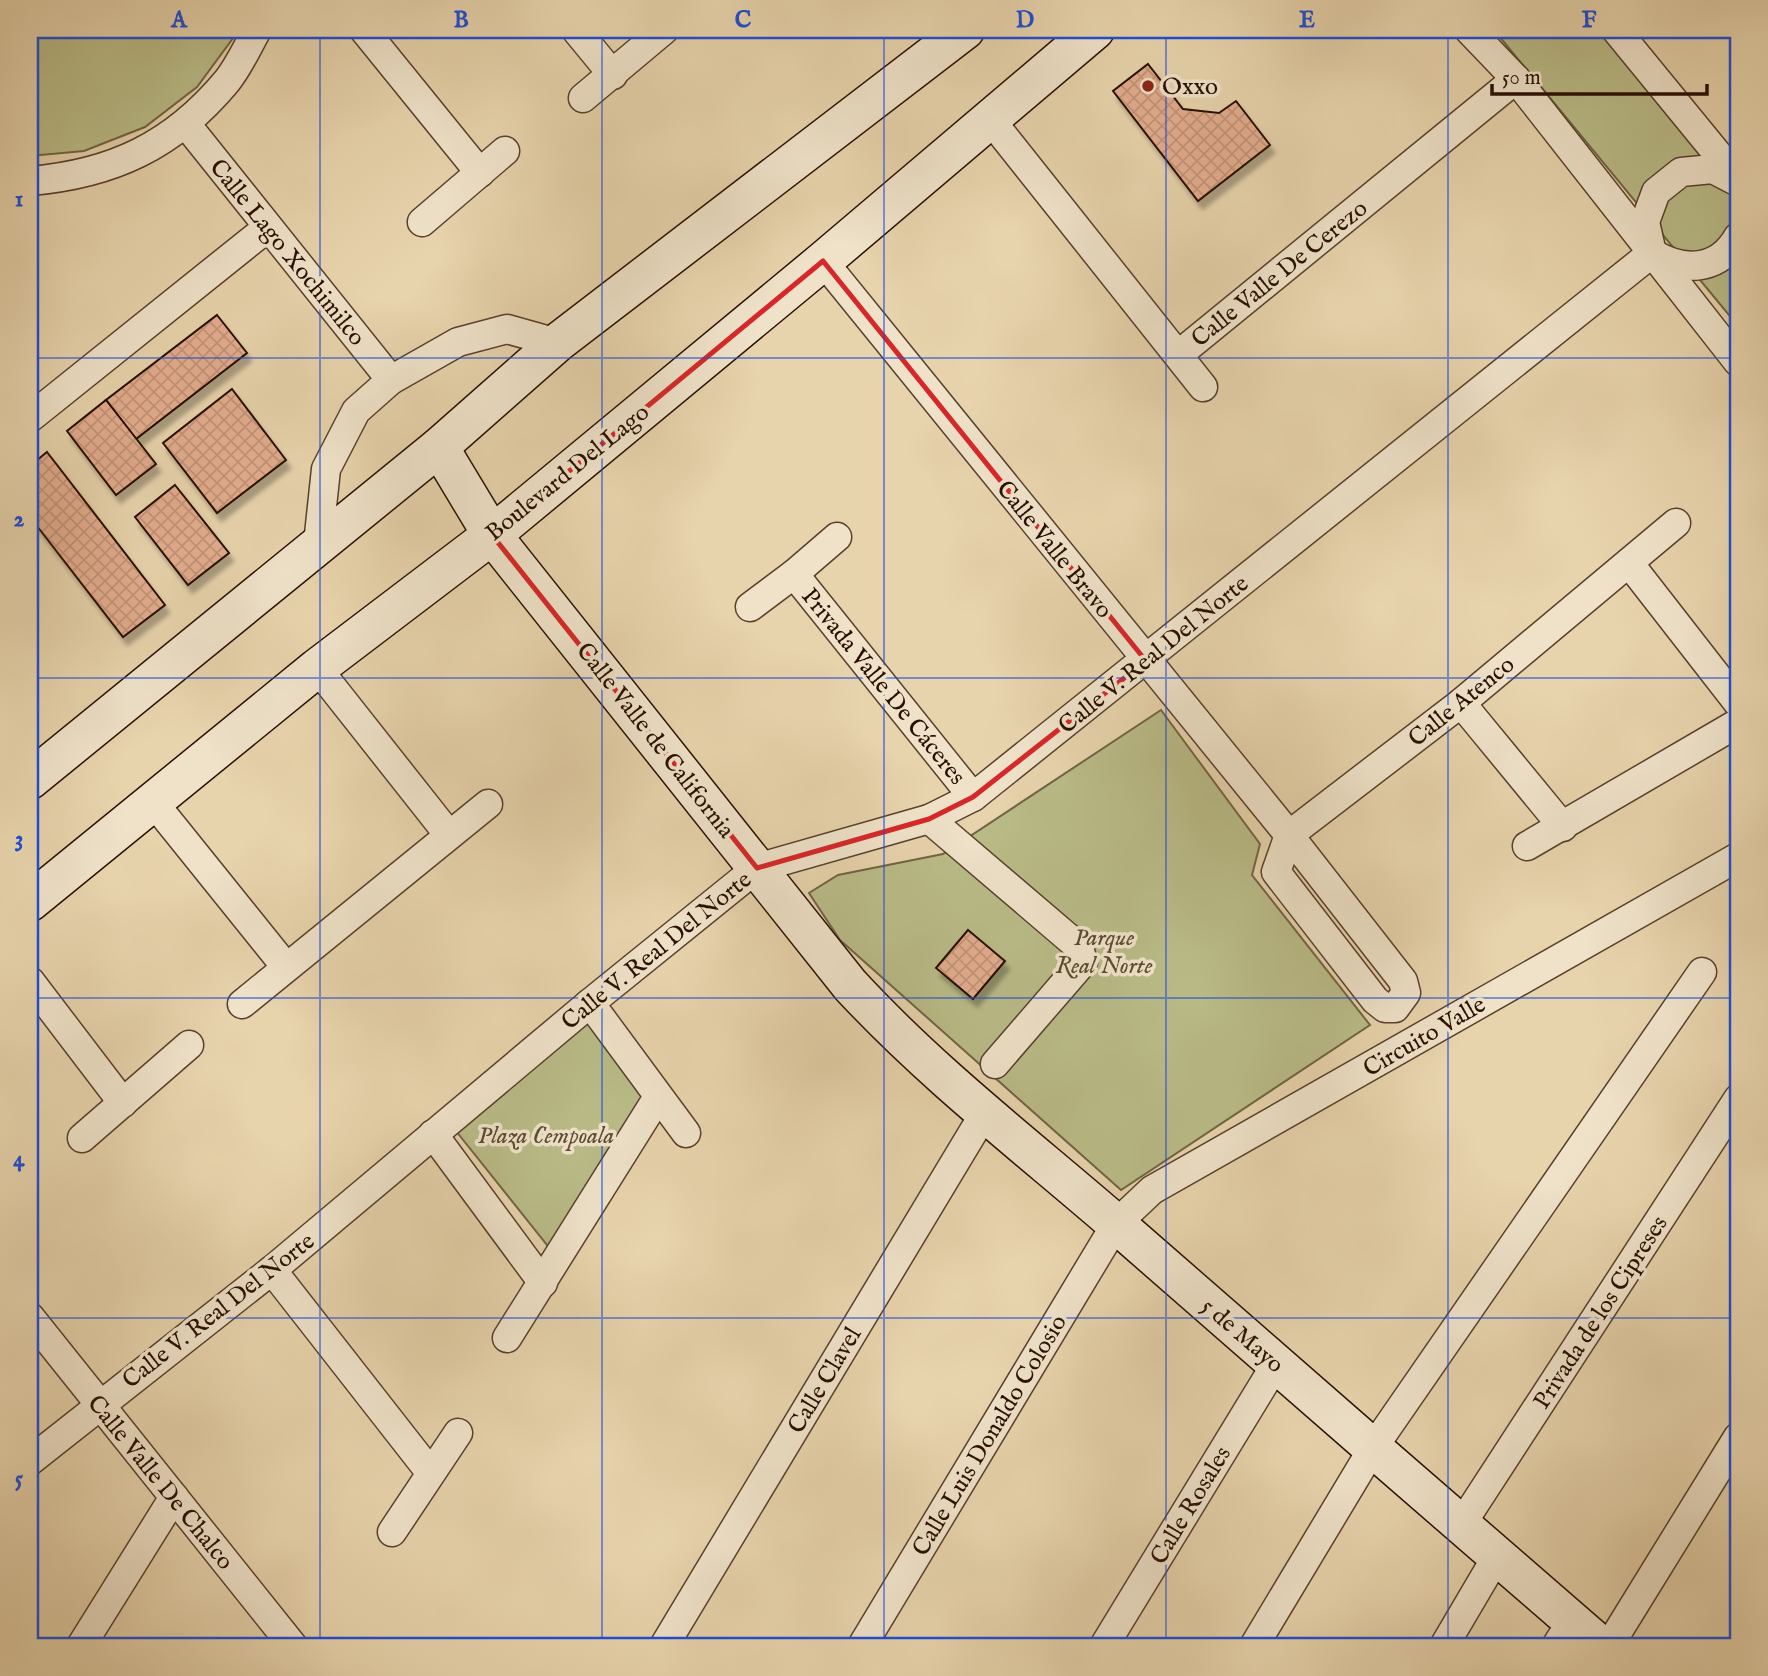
<svg xmlns="http://www.w3.org/2000/svg" width="1768" height="1676" font-family="'IM FELL English',serif">
<style>
.park{fill:#b9bb87;stroke:#706544;stroke-width:2}
.building{fill:url(#building-cross-hatch);stroke:#280f01;stroke-width:2;filter:url(#shadow)}
.lines{fill:none;stroke-linecap:round;stroke-linejoin:round}
.street-casing{stroke:#58402c;stroke-width:31}
.secondary-casing{stroke:#280f01;stroke-width:41}
.street{stroke:#efe2c9;stroke-width:28}
.secondary{stroke:#efe2c9;stroke-width:38}
.marked{fill:none;stroke:#d62828;stroke-width:5;stroke-linejoin:round}
.grid{fill:none;stroke:#1d4ed8;stroke-width:2;stroke-opacity:0.55}
.poi-dot{fill:#8f2418;stroke:#efe2c9;stroke-width:2.5}
.labels{text-anchor:middle;stroke-width:7;stroke-linejoin:round;paint-order:stroke}
.poi-label{font-size:24px;fill:#280f01;stroke:#efe2c9;text-anchor:start}
.street-label{font-size:24px;fill:#280f01;stroke:#efe2c9}
.park-label{font-size:24px;font-style:italic;fill:#5b4b30;stroke:#efe2c9}
.neatline{fill:none;stroke:#1d4ed8;stroke-width:2.5}
.grid-label{font-size:23px;text-anchor:middle;font-weight:bold;fill:#1d4ed8}
</style>
<defs>
<pattern id="building-cross-hatch" width="8" height="8" patternUnits="userSpaceOnUse" patternTransform="scale(1.75)"><rect width="8" height="8" fill="#e2ac8d"/><path d="M0 0l8 8M0 8l8-8" fill="none" stroke="#c29378"/></pattern>
<filter id="shadow"><feDropShadow dx="4.5" dy="8" stdDeviation="2" flood-color="#0004"/></filter>
</defs>
<rect width="100%" height="100%" fill="#e7d3ac"/>
<filter id="stains"><feTurbulence type="fractalNoise" baseFrequency=".00286" numOctaves="4"/><feColorMatrix values="0 0 0 0 .2 0 0 0 0 .09 0 0 0 0 .02 0 0 0 .5 -.17"/></filter>
<radialGradient id="worn" r=".72"><stop offset=".6" stop-color="#630" stop-opacity="0"/><stop offset="1" stop-color="#630" stop-opacity=".3"/></radialGradient>
<g class="park">
<path d="M 30,30 L 239,30 L 197,87 L 145,127 L 84,151 L 30,156 Z"/>
<path d="M 1494,30 L 1599,30 L 1738,202 L 1738,326 Z"/>
<path d="M 1161,710 L 1260,844 L 1252,875 L 1370,1025 L 1121,1190 L 840,940 L 809,893 L 838,875 L 943,854 Z"/>
<path d="M 586,1014 L 650,1097 L 555,1255 L 452,1126 Z"/>
</g>
<g class="building">
<path d="M 1148,64 L 1183,109 L 1219,113 L 1236,101 L 1270,145 L 1198,201 L 1113,91 Z"/>
<path d="M 217,315 L 247,353 L 136,439 L 106,400 Z"/>
<path d="M 232,389 L 286,460 L 217,513 L 163,443 Z"/>
<path d="M 106,400 L 156,464 L 116,495 L 67,431 Z"/>
<path d="M 47,452 L 165,605 L 123,637 L 30,517 L 30,466 Z"/>
<path d="M 175,485 L 229,553 L 188,585 L 135,517 Z"/>
<path d="M 968,930 L 1005,961 L 973,999 L 936,968 Z"/>
</g>
<g class="lines">
<g class="street-casing">
<g id="street">
<path d="M 364,30 L 480,173"/>
<path d="M 576,30 L 613,75"/>
<path d="M 1469,30 L 1516,79 L 1738,362"/>
<path d="M 1616,30 L 1738,179"/>
<path d="M 583,98 L 664,30"/>
<path d="M 990,119 L 1203,387"/>
<path d="M 186,124 L 391,380"/>
<path d="M 30,181 C 112,174 173,146 227,81 C 239,66 248,46 257,30"/>
<path d="M 1738,182 L 1713,169 L 1681,172 L 1656,192 L 1645,222 L 1652,253 C 1683,272 1718,272 1738,237"/>
<path d="M 422,222 L 505,151"/>
<path d="M 823,261 L 1289,835 L 1403,981 L 1406,993 L 1395,1008 L 1385,1008 L 1375,1000 L 1276,872 L 1289,835"/>
<path d="M 1178,355 L 1516,79"/>
<path d="M 30,418 L 267,228"/>
<path d="M 318,544 L 326,469 L 356,411 L 391,380 L 458,342 L 507,329 L 557,343"/>
<path d="M 1629,563 L 1738,703"/>
<path d="M 794,574 L 973,797"/>
<path d="M 750,607 L 794,574 L 837,537"/>
<path d="M 317,668 L 449,835"/>
<path d="M 1461,703 L 1563,827"/>
<path d="M 154,803 L 286,967"/>
<path d="M 929,819 L 1079,947 L 1083,962 L 995,1064"/>
<path d="M 1289,835 L 1461,703 L 1676,523"/>
<path d="M 1527,846 L 1738,723"/>
<path d="M 30,981 L 123,1103"/>
<path d="M 590,1003 L 686,1133"/>
<path d="M 242,1004 L 488,804"/>
<path d="M 433,1134 L 543,1283"/>
<path d="M 82,1138 L 189,1045"/>
<path d="M 272,1270 L 430,1472"/>
<path d="M 30,1317 L 293,1646"/>
<path d="M 507,1338 L 658,1097"/>
<path d="M 30,1461 L 272,1270 L 590,1003 L 757,868 L 929,819 L 973,797 L 1652,253"/>
<path d="M 1461,1525 L 1738,1099"/>
<path d="M 392,1532 L 458,1433"/>
<path d="M 81,1646 L 174,1497"/>
<path d="M 664,1646 L 984,1114"/>
<path d="M 862,1646 L 1116,1224 L 1152,1190 L 1738,857"/>
<path d="M 1104,1646 L 1276,1364"/>
<path d="M 1254,1646 L 1373,1448 L 1702,972"/>
<path d="M 1444,1646 L 1497,1556"/>
<path d="M 1556,1646 L 1572,1621"/>
<path d="M 1609,1646 L 1738,1437"/>
</g>
</g>
<g class="secondary-casing">
<g id="secondary">
<path d="M 439,447 L 492,535 L 850,985 C 933,1075 1030,1149 1122,1229 C 1281,1368 1441,1508 1601,1646"/>
<path d="M 30,780 L 439,447 L 557,343 L 965,30"/>
<path d="M 30,902 L 317,668 L 492,535 L 823,261 L 1095,30"/>
</g>
</g>
<use href="#street" class="street"/>
<use href="#secondary" class="secondary"/>
</g>
<path class="marked" d="M 823,261 L 1146,661 L 973,797 L 929,819 L 757,868 L 492,535 Z"/>
<path class="grid" d="M 320,30 L 320,1646M 602,30 L 602,1646M 884,30 L 884,1646M 1166,30 L 1166,1646M 1448,30 L 1448,1646M 30,358 L 1738,358M 30,678 L 1738,678M 30,998 L 1738,998M 30,1318 L 1738,1318"/>
<circle class="poi-dot" cx="1148" cy="86" r="7"/>
<g class="labels">
<g class="poi-label">
<text x="1162" y="94">Oxxo</text>
</g>
<g class="street-label">
<text transform="translate(288 252) rotate(51)" y="8">Calle Lago Xochimilco</text>
<text transform="translate(1279 273) rotate(-39)" y="8">Calle Valle De Cerezo</text>
<text transform="translate(567 472) rotate(-39)" y="8">Boulevard Del Lago</text>
<text transform="translate(1055 549) rotate(51)" y="8">Calle Valle Bravo</text>
<text transform="translate(1153 654) rotate(-39)" y="8">Calle V. Real Del Norte</text>
<text transform="translate(884 686) rotate(51)" y="8">Privada Valle De Cáceres</text>
<text transform="translate(1461 701) rotate(-39)" y="8">Calle Atenco</text>
<text transform="translate(656 740) rotate(52)" y="8">Calle Valle de California</text>
<text transform="translate(656 950) rotate(-39)" y="8">Calle V. Real Del Norte</text>
<text transform="translate(1424 1036) rotate(-30)" y="8">Circuito Valle</text>
<text transform="translate(218 1310) rotate(-38)" y="8">Calle V. Real Del Norte</text>
<text transform="translate(1600 1312) rotate(-57)" y="8">Privada de los Cipreses</text>
<text transform="translate(1243 1335) rotate(41)" y="8">5 de Mayo</text>
<text transform="translate(824 1380) rotate(-59)" y="8">Calle Clavel</text>
<text transform="translate(989 1435) rotate(-59)" y="8">Calle Luis Donaldo Colosio</text>
<text transform="translate(161 1482) rotate(51)" y="8">Calle Valle De Chalco</text>
<text transform="translate(1190 1505) rotate(-59)" y="8">Calle Rosales</text>
</g>
<g class="park-label">
<text x="1104" y="945">Parque<tspan x="1104" dy="28">Real Norte</tspan></text>
<text x="546" y="1143">Plaza Cempoala</text>
</g>
</g>
<rect width="1768" height="1676" fill="none" stroke="#e7d3ac" stroke-width="77"/>
<path d="M1492 84v10h215v-10" fill="none" stroke="#280f01" stroke-width="3.5"/>
<text x="1502" y="84" font-size="21" fill="#280f01" stroke="#efe2c9" stroke-width="5" paint-order="stroke">50 m</text>
<rect x="38" y="38" width="1692" height="1600" class="neatline"/>
<g class="grid-label">
<text x="179" y="27">A</text>
<text x="461" y="27">B</text>
<text x="743" y="27">C</text>
<text x="1025" y="27">D</text>
<text x="1307" y="27">E</text>
<text x="1589" y="27">F</text>
<text x="19" y="206">1</text>
<text x="19" y="526">2</text>
<text x="19" y="846">3</text>
<text x="19" y="1166">4</text>
<text x="19" y="1486">5</text>
</g>
<rect width="100%" height="100%" filter="url(#stains)"/>
<rect width="100%" height="100%" fill="url(#worn)"/>
</svg>
